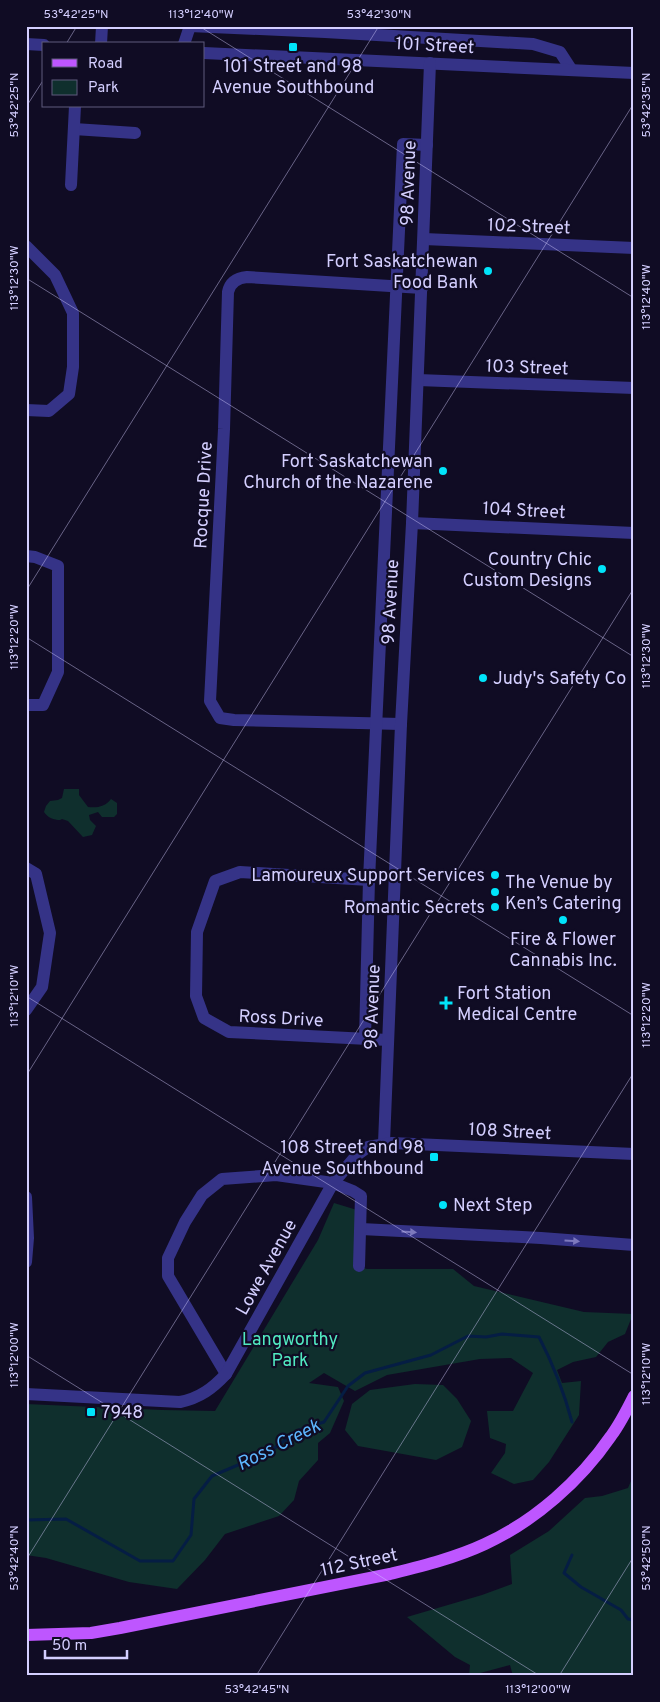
<svg xmlns="http://www.w3.org/2000/svg" width="660" height="1702" font-family="Overpass,sans-serif">
<style>
.green{fill:#0f2f2d}
.lines{fill:none;stroke-linecap:round;stroke-linejoin:round}
.stream{stroke:#051d44;stroke-width:3}
.minor{stroke:#353387;stroke-width:12}
.major{stroke:#be56ff;stroke-width:12}
.oneway{fill:#7d79bd}
.ticks{fill:none;stroke:#d4cfff;stroke-width:1;stroke-opacity:0.45}
.poi-dot{fill:#00e4fa;stroke:#100c24;stroke-width:2}
.labels{text-anchor:middle;stroke-width:4.5;stroke-linejoin:round;paint-order:stroke}
.street-label{font-size:18px;fill:#d4cfff;stroke:#100c24}
.poi-label{font-size:18px;fill:#d4cfff;stroke:#100c24;text-anchor:end}
.park-label{font-size:18px;fill:#51e9c1;stroke:#100c24}
.water-label{font-size:19px;font-style:italic;fill:#5db6ff;stroke:#100c24}
.neatline{fill:none;stroke:#d4cfff;stroke-width:2}
.ticks-label{font-size:12px;text-anchor:middle;fill:#d4cfff}
</style>
<rect width="100%" height="100%" fill="#100c24"/>
<g class="green">
<path d="M 64,789 L 79,789 L 79,795 L 88,807 C 97,808 105,807 111,799 L 117,803 L 117,814 L 114,817 L 102,817 L 98,812 L 89,815 L 90,820 L 96,826 L 92,835 L 83,837 L 68,821 L 62,819 L 60,820 C 54,820 48,818 44,812 L 46,806 L 50,801 L 58,800 L 62,798 Z"/>
<path d="M 334,1203 L 357,1210 L 357,1266 L 367,1269 L 453,1269 L 474,1286 L 584,1312 L 633,1314 L 625,1334 L 608,1342 L 596,1357 L 573,1362 L 557,1370 L 562,1383 L 581,1381 L 579,1415 L 549,1462 L 533,1480 L 514,1484 L 491,1473 L 505,1453 L 506,1444 L 490,1438 L 487,1411 L 513,1411 L 533,1373 L 511,1358 L 480,1359 L 387,1375 L 355,1391 L 324,1373 L 309,1383 L 338,1387 L 344,1401 L 330,1433 L 318,1443 L 318,1460 L 299,1481 L 294,1500 L 279,1516 L 225,1534 L 205,1560 L 177,1589 L 129,1582 L 46,1558 L 26,1555 L 26,1404 L 162,1410 L 215,1411 L 318,1240 Z"/>
<path d="M 415,1384 L 443,1385 L 457,1399 L 471,1421 L 462,1447 L 436,1460 L 358,1446 L 345,1430 L 352,1404 L 370,1390 Z"/>
<path d="M 634,1474 L 634,1676 L 513,1676 L 510,1665 L 469,1676 L 470,1665 L 455,1657 L 407,1617 L 482,1595 L 512,1584 L 510,1555 L 549,1531 L 585,1498 L 602,1496 L 628,1488 Z"/>
</g>
<g class="lines">
<g class="stream">
<path d="M 26,1520 L 66,1519 L 140,1561 L 173,1561 L 191,1535 L 194,1499 L 212,1476 L 269,1452 L 299,1430 L 324,1422 L 348,1386 L 365,1373 L 431,1355 L 468,1336 L 486,1337 L 502,1334 L 539,1337 C 553,1364 564,1392 572,1422"/>
<path d="M 572,1555 L 564,1573 L 581,1587 L 621,1610 L 628,1619 L 634,1620"/>
</g>
<g class="minor">
<path d="M 26,44 L 44,45"/>
<path d="M 101,44 L 102,26"/>
<path d="M 184,44 L 190,26 L 325,32 L 533,44 L 560,52 L 571,69"/>
<path d="M 204,53 L 634,73"/>
<path d="M 74,129 L 135,133"/>
<path d="M 71,185 L 75,106"/>
<path d="M 424,239 L 634,248"/>
<path d="M 26,246 L 55,275 L 73,313 L 73,367 L 69,394 L 49,411 L 26,410"/>
<path d="M 418,380 L 634,388"/>
<path d="M 412,523 L 634,533"/>
<path d="M 26,556 L 35,557 L 58,566 L 58,672 L 43,705 L 26,705"/>
<path d="M 401,724 L 234,720 L 220,718 L 210,701 L 224,429 L 228,292 C 230,282 237,278 247,277 L 422,288"/>
<path d="M 26,868 L 36,874 L 50,933 L 42,987 L 26,1010"/>
<path d="M 369,880 L 240,872 L 215,881 L 197,932 L 196,996 L 204,1018 L 229,1032 L 388,1040"/>
<path d="M 365,1039 L 369,880 L 403,144 L 427,145"/>
<path d="M 384,1143 L 401,724 L 412,523 L 430,63"/>
<path d="M 26,1197 L 28,1238 L 26,1262"/>
<path d="M 361,1229 L 541,1238 L 634,1245"/>
<path d="M 226,1374 L 168,1276 L 168,1258 L 185,1222 L 202,1195 L 222,1179 L 276,1175 L 333,1183 L 353,1191 L 361,1196 L 359,1266"/>
<path d="M 26,1394 L 180,1402 C 200,1398 213,1388 226,1374 L 333,1183 L 357,1155 L 368,1147 L 392,1143 L 634,1154"/>
</g>
<path class="major" d="M 26,1635 L 91,1633 L 120,1628 L 390,1574 C 422,1566 455,1558 485,1544 C 535,1521 580,1481 611,1436 C 620,1424 627,1410 634,1396"/>
</g>
<defs><path id="oneway-solid" d="M-6-.8H1V-3.2L6.5 0L1 3.2V.8H-6Z" transform="scale(1.25)"/></defs>
<g class="oneway">
<use href="#oneway-solid" transform="translate(409 1232) rotate(3)"/>
<use href="#oneway-solid" transform="translate(572 1241) rotate(4)"/>
</g>
<path class="ticks" d="M 199,26 L 634,298M 66,44 L 77,26M 26,107 L 44,79M 26,278 L 634,657M 26,591 L 379,26M 26,637 L 634,1016M 26,996 L 634,1375M 26,1076 L 634,103M 26,1355 L 540,1676M 26,1560 L 634,588M 256,1676 L 634,1072M 559,1676 L 634,1556"/>
<g class="poi-dot">
<rect x="288" y="42" width="10" height="10" rx="2.5"/>
<circle cx="488" cy="271" r="5"/>
<circle cx="443" cy="471" r="5"/>
<circle cx="602" cy="569" r="5"/>
<circle cx="483" cy="678" r="5"/>
<circle cx="495" cy="875" r="5"/>
<circle cx="495" cy="892" r="5"/>
<circle cx="495" cy="907" r="5"/>
<circle cx="563" cy="920" r="5"/>
<path d="M443.5 995.5h5v5h5v5h-5v5h-5v-5h-5v-5h5z"/>
<rect x="429" y="1152" width="10" height="10" rx="2.5"/>
<circle cx="443" cy="1205" r="5"/>
<rect x="86" y="1407" width="10" height="10" rx="2.5"/>
</g>
<g class="labels">
<g class="street-label">
<text transform="translate(435 45) rotate(3)" y="6">101 Street</text>
<text transform="translate(408 183) rotate(-88)" y="6">98 Avenue</text>
<text transform="translate(529 226) rotate(2)" y="6">102 Street</text>
<text transform="translate(527 367) rotate(2)" y="6">103 Street</text>
<text transform="translate(203 495) rotate(-87)" y="6">Rocque Drive</text>
<text transform="translate(524 510) rotate(3)" y="6">104 Street</text>
<text transform="translate(390 602) rotate(-87)" y="6">98 Avenue</text>
<text transform="translate(372 1007) rotate(-88)" y="6">98 Avenue</text>
<text transform="translate(281 1018) rotate(3)" y="6">Ross Drive</text>
<text transform="translate(510 1131) rotate(3)" y="6">108 Street</text>
<text transform="translate(266 1267) rotate(-61)" y="6">Lowe Avenue</text>
<text transform="translate(359 1562) rotate(-12)" y="6">112 Street</text>
</g>
<g class="poi-label">
<text x="293" y="72" text-anchor="middle">101 Street and 98<tspan x="293" dy="21">Avenue Southbound</tspan></text>
<text x="478" y="267">Fort Saskatchewan<tspan x="478" dy="21">Food Bank</tspan></text>
<text x="433" y="467">Fort Saskatchewan<tspan x="433" dy="21">Church of the Nazarene</tspan></text>
<text x="592" y="565">Country Chic<tspan x="592" dy="21">Custom Designs</tspan></text>
<text x="493" y="684" text-anchor="start">Judy's Safety Co</text>
<text x="485" y="881">Lamoureux Support Services</text>
<text x="505" y="888" text-anchor="start">The Venue by<tspan x="505" dy="21">Ken’s Catering</tspan></text>
<text x="485" y="913">Romantic Secrets</text>
<text x="563" y="945" text-anchor="middle">Fire &amp; Flower<tspan x="563" dy="21">Cannabis Inc.</tspan></text>
<text x="457" y="999" text-anchor="start">Fort Station<tspan x="457" dy="21">Medical Centre</tspan></text>
<text x="424" y="1153">108 Street and 98<tspan x="424" dy="21">Avenue Southbound</tspan></text>
<text x="453" y="1211" text-anchor="start">Next Step</text>
<text x="101" y="1418" text-anchor="start">7948</text>
</g>
<g class="park-label">
<text x="290" y="1345">Langworthy<tspan x="290" dy="21">Park</tspan></text>
</g>
<g class="water-label">
<text transform="translate(278 1444) rotate(-27)" y="7">Ross Creek</text>
</g>
</g>
<rect width="660" height="1702" fill="none" stroke="#100c24" stroke-width="55"/>
<rect x="42" y="42" width="162" height="65" fill="#100c24" stroke="#5e5a7c"/>
<rect x="52" y="59" width="25" height="8" fill="#be56ff" stroke="#5e5a7c"/>
<text x="88" y="68" font-size="15" fill="#d4cfff">Road</text>
<rect x="52" y="80" width="25" height="15" fill="#0f2f2d" stroke="#5e5a7c"/>
<text x="88" y="92" font-size="15" fill="#d4cfff">Park</text>
<path d="M45 1650v8h82v-8" fill="none" stroke="#d4cfff" stroke-width="2.5"/>
<text x="52" y="1650" font-size="15" fill="#d4cfff" stroke="#100c24" stroke-width="4" paint-order="stroke">50 m</text>
<rect x="28" y="28" width="604" height="1646" class="neatline"/>
<g class="ticks-label">
<text x="76" y="18">53°42'25"N</text>
<text x="201" y="18">113°12'40"W</text>
<text x="379" y="18">53°42'30"N</text>
<text transform="translate(14 105) rotate(-90)" y="4">53°42'25"N</text>
<text transform="translate(646 105) rotate(-90)" y="4">53°42'35"N</text>
<text transform="translate(14 278) rotate(-90)" y="4">113°12'30"W</text>
<text transform="translate(646 297) rotate(-90)" y="4">113°12'40"W</text>
<text transform="translate(14 637) rotate(-90)" y="4">113°12'20"W</text>
<text transform="translate(646 656) rotate(-90)" y="4">113°12'30"W</text>
<text transform="translate(14 996) rotate(-90)" y="4">113°12'10"W</text>
<text transform="translate(646 1015) rotate(-90)" y="4">113°12'20"W</text>
<text transform="translate(14 1355) rotate(-90)" y="4">113°12'00"W</text>
<text transform="translate(646 1374) rotate(-90)" y="4">113°12'10"W</text>
<text transform="translate(14 1558) rotate(-90)" y="4">53°42'40"N</text>
<text transform="translate(646 1558) rotate(-90)" y="4">53°42'50"N</text>
<text x="257" y="1693">53°42'45"N</text>
<text x="538" y="1693">113°12'00"W</text>
</g>
</svg>
